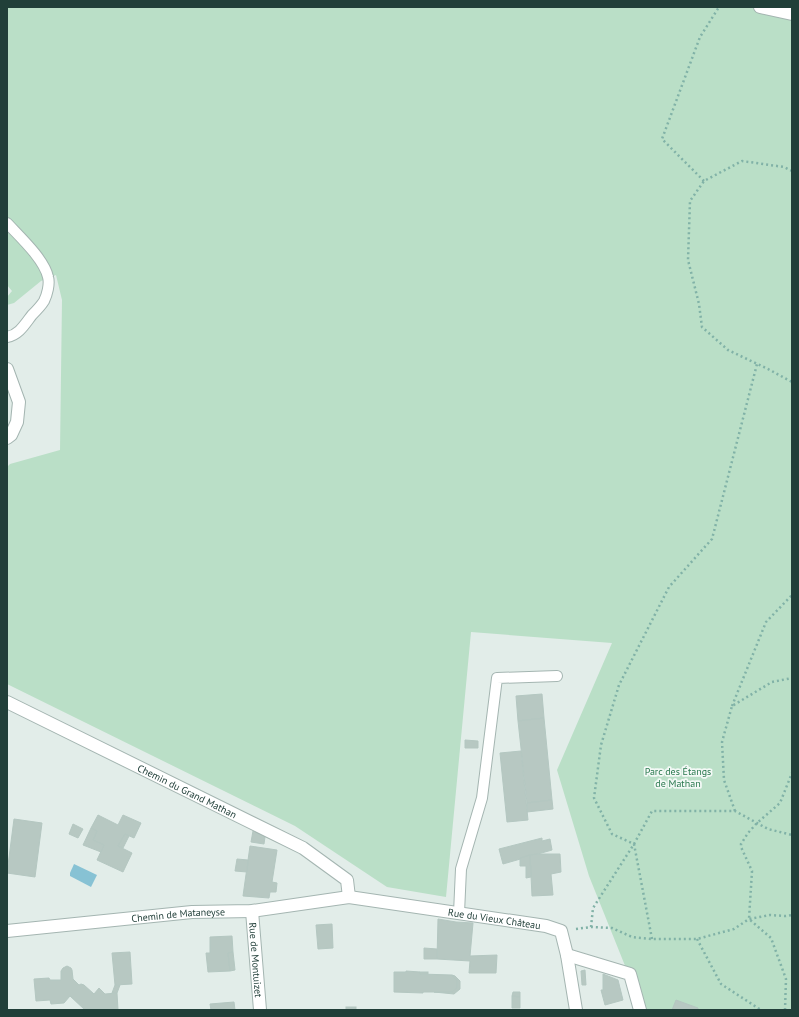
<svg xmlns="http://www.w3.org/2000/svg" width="799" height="1017" font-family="'PT Sans',sans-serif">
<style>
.green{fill:#badfc7}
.water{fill:#87c2d4}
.building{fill:#b7c8c2;stroke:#b4c7c1}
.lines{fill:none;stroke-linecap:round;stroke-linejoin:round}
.lane-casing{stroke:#a4b5b1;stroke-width:12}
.street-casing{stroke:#a4b5b1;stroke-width:14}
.path{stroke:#81b2a7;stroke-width:2.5;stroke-dasharray:2 3;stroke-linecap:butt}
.lane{stroke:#fff;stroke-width:10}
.street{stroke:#fff;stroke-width:12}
.labels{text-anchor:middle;stroke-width:3.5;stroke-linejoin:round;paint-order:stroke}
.park-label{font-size:10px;fill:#29784e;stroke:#f3f9f6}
.street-label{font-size:10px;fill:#213f39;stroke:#f3f9f6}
</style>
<rect width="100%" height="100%" fill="#e2ede9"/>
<path class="green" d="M 7,7 L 792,7 L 792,1010 L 648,1010 L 642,1008 L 589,876 L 557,770 L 612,643 L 471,632 L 446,897 L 387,887 L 295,826 L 7,684 L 7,467 L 10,464 L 60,450 L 62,300 L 56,275 L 41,281 L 14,303 L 7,305 L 7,297 L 12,291 L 7,285 Z"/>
<path class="water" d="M 74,864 L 97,875 L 91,887 L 70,876 L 70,873 Z"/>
<g class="building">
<path d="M 542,694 L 544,718 L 518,721 L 516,696 Z"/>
<path d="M 544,718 L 552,800 L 527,803 L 518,721 Z"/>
<path d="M 465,740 L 478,741 L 478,748 L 465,748 Z"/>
<path d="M 521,751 L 528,820 L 507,822 L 500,753 Z"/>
<path d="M 552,800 L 553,809 L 527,812 L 527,803 Z"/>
<path d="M 98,815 L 118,825 L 123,815 L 141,823 L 134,838 L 125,834 L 118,846 L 132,853 L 123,872 L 97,860 L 104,845 L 93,840 L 97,831 L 91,828 Z"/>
<path d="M 14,819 L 42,823 L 35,877 L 7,873 Z"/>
<path d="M 73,824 L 83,829 L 78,838 L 69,834 Z"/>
<path d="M 91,828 L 97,831 L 93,840 L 104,845 L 101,852 L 83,845 Z"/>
<path d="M 253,831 L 265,837 L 264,844 L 251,842 Z"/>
<path d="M 125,834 L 129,836 L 123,848 L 118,846 Z"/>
<path d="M 542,838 L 542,841 L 550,839 L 552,850 L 503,864 L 499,849 Z"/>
<path d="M 250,846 L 277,850 L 272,882 L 277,883 L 276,892 L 270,892 L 269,898 L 243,896 Z"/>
<path d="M 537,854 L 560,854 L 561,872 L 551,874 L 553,895 L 532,896 L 530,855 Z"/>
<path d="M 530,855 L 531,877 L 526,878 L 526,866 L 520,866 L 520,858 Z"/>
<path d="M 237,859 L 248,860 L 247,872 L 235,871 Z"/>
<path d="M 438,919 L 456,922 L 473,923 L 470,956 L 497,955 L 496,973 L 469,973 L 470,961 L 437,959 Z"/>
<path d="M 332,924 L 333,948 L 318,949 L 316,925 Z"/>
<path d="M 232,936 L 233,952 L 228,953 L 230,971 L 208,972 L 206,953 L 210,953 L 210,937 Z"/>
<path d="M 424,948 L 437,949 L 437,959 L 424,959 Z"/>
<path d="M 130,952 L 132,984 L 115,985 L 112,953 Z"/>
<path d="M 233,952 L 235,970 L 230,971 L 228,953 Z"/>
<path d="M 67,966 L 71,968 L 72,970 L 73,979 L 79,985 L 81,984 L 84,985 L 94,994 L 99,988 L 105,994 L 117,993 L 118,1010 L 85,1010 L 70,996 L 64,1003 L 51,1004 L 50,1000 L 36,1001 L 34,979 L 49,978 L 50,980 L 61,980 L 61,971 L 63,968 Z"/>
<path d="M 585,970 L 586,985 L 582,985 L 581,971 Z"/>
<path d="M 406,971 L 420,972 L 420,974 L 452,975 L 457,981 L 457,988 L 452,992 L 423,992 L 423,993 L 394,992 L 394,972 L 406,972 Z"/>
<rect x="420" y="972" width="8" height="2"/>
<path d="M 603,974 L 618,980 L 623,1000 L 605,1005 L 601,990 L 603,990 Z"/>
<path d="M 452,975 L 455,976 L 460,981 L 460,989 L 454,994 L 434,992 L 452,992 L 457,988 L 457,981 Z"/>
<path d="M 115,985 L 120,985 L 117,993 L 112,993 Z"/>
<path d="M 513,992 L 520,992 L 520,997 L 512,996 Z"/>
<path d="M 512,996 L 520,997 L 520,1008 L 512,1008 Z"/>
<path d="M 676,1000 L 698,1008 L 698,1010 L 672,1010 Z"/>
<path d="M 234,1002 L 235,1010 L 211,1010 L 210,1004 Z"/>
<rect x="346" y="1007" width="10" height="3"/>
</g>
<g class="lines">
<g class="lane-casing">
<g id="lane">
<path d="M 7,223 C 20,237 44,259 48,277 C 50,284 47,295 44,301 C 41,306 36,311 32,315 C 25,324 19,335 7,337"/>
<path d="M 459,913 L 461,869 L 482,798 L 497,678 L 557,676"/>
</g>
</g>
<g class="street-casing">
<g id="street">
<path d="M 760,7 L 792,14"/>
<path d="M 7,369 L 19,402 L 17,422 L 11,435 L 7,438"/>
<path id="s1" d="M 7,702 L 303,848 L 347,880 L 349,897"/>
<path id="s2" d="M 252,911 L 260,1010"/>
<path id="s3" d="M 7,931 L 192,912 L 252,911 L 349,897 L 546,926 L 561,931 L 567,955 L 576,1010"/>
<path d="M 567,955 L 630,974 L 640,1010"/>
</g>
</g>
<g class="path">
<path d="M 792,171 L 784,167 L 742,161 L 704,181 L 690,201 L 688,260 L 699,304 L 702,327 L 728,350 L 768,369 L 792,382"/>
<path d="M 704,181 L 662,139 L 700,37 L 719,7"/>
<path d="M 732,706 L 766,622 L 792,595"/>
<path d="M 735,811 L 724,780 L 722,742 L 732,706 L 772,682 L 792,678"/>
<path d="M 591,927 L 593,908 L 634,844 L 652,811 L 735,811 L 768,829 L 792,835"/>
<path d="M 576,929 L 591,927 L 612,928 L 632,937 L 652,939 L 697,939 L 734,929 L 749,919 L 770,915 L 786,916 L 792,915"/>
<path d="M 652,939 L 634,844 L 612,834 L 594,798 L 601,745 L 619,685 L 669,587 L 712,539 L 757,364"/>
<path d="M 697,939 L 721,984 L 761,1010"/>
<path d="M 785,1010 L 786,979 L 771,938 L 749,919 L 752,871 L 741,847 L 741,844 L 748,833 L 757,823 L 780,803 L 792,773"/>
</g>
<use href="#lane" class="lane"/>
<use href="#street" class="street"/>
</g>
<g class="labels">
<g class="park-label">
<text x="678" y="775">Parc des Étangs<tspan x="678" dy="12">de Mathan</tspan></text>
</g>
<g class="street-label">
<text dy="4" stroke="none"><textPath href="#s1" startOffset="201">Chemin du Grand Mathan</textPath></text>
<text dy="4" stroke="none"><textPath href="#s3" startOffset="172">Chemin de Mataneyse</textPath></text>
<text dy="4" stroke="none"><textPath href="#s3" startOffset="491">Rue du Vieux Château</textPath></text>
<text dy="4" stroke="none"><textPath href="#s2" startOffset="49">Rue de Montuizet</textPath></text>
</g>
</g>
<rect width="799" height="1017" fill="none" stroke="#213f39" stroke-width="16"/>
</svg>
